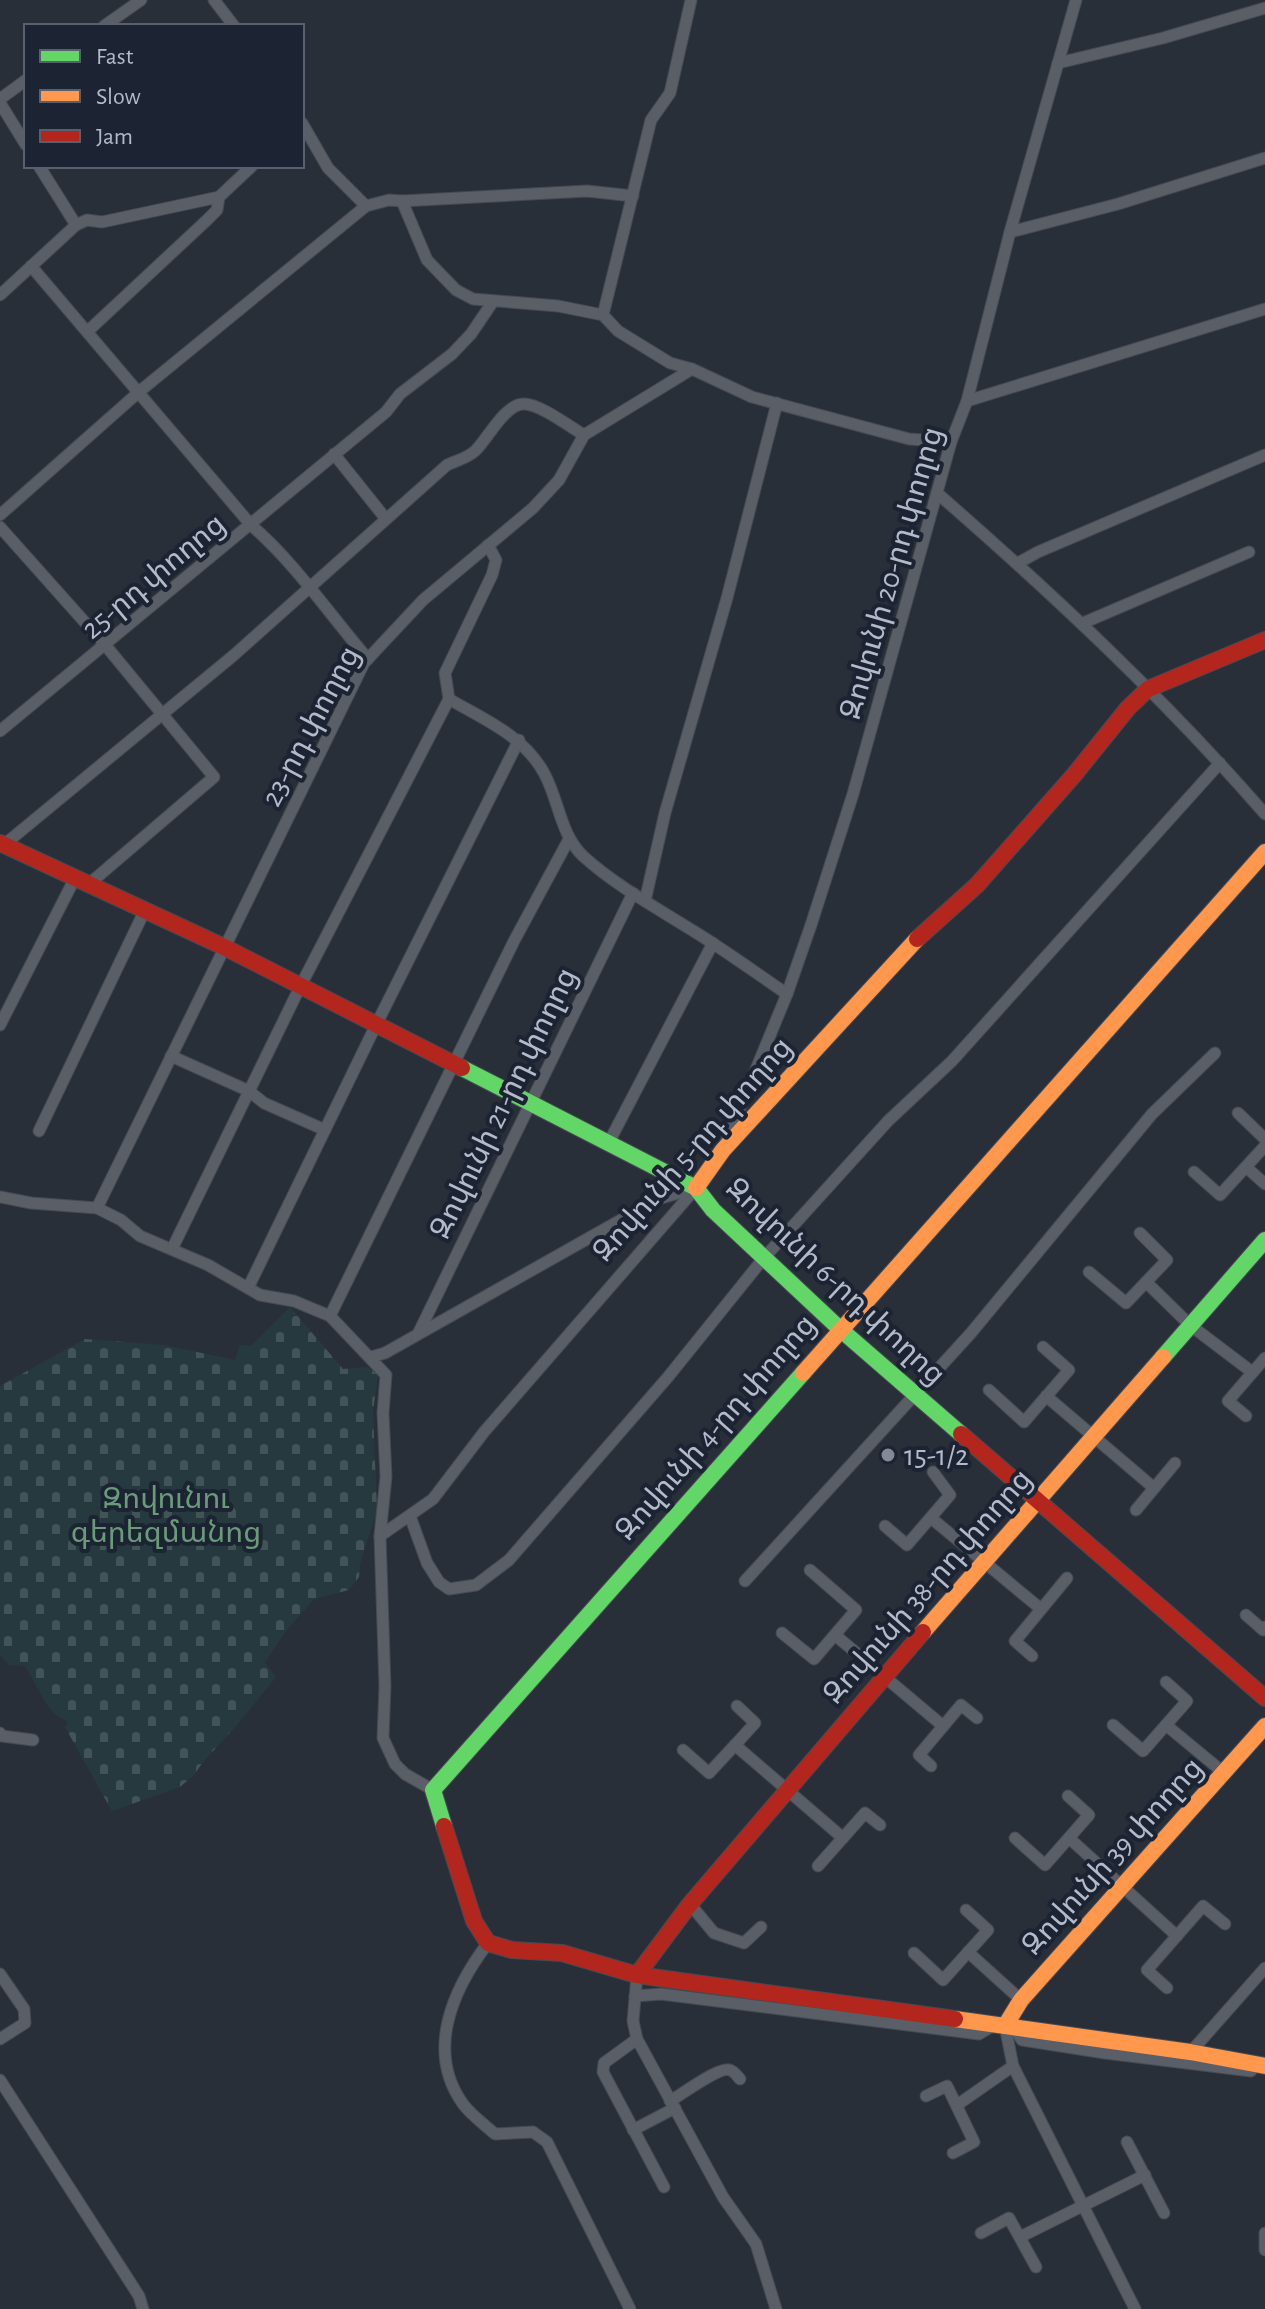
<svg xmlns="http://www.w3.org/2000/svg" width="1265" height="2309" font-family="'Alegreya Sans','Noto Sans Armenian',sans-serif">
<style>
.cemetery{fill:url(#cemetery-stones)}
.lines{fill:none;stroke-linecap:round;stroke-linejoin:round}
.street-casing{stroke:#454a52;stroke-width:13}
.fast-casing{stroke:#454a52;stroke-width:18}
.slow-casing{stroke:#454a52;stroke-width:18}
.jam-casing{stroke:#454a52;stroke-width:18}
.street{stroke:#5a5e66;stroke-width:11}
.fast{stroke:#63d668;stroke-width:16}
.slow{stroke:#ff974d;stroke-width:16}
.jam{stroke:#b3261e;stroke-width:16}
.poi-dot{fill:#838997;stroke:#1c2433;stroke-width:3}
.labels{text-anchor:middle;stroke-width:8;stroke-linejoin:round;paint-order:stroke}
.street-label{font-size:30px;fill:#b3baca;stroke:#1c2433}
.poi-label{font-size:30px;fill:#b3baca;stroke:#1c2433;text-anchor:start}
.park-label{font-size:30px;fill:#699b78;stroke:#1c2433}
</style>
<defs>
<pattern id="cemetery-stones" width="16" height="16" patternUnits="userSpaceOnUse" patternTransform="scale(2)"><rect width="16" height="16" fill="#26393f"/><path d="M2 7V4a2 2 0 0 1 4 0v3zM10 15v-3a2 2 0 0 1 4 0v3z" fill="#435459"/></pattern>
</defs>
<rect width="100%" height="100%" fill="#292f39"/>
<path class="cemetery" d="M 290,1307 L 343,1369 L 368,1367 L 378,1375 L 373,1412 L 377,1510 L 360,1564 L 359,1577 L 349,1590 L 314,1599 L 286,1631 L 265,1662 L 276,1677 L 237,1725 L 203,1762 L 194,1775 L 180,1787 L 112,1811 L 65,1727 L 68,1724 L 66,1720 C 48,1716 36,1682 25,1666 L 9,1665 L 0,1655 L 0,1386 L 85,1339 L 164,1345 L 235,1360 L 240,1345 L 251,1346 Z"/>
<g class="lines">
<g class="street-casing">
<g id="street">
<path d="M 214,0 L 234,26"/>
<path d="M 104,26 L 141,0"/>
<path d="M 1058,63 L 1163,38 L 1265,8"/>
<path d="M 0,99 L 26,80"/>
<path d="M 0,103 L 26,145"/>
<path d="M 39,166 L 76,225"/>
<path d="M 402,201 L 587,191 L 633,196"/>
<path d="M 366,206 L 389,200 L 402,201 L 427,260 L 456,290 L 473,299 L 558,306 L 603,315 L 618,331 L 670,363 L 692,369 L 752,397 L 909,439 L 951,442"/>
<path d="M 1010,232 L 1118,204 L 1265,158"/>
<path d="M 31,266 L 251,525 C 296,564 329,614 368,659"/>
<path d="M 0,295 L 76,225 L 87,220 L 102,222 L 219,197"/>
<path d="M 603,315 L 651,120 L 670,93 L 691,0"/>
<path d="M 88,331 L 207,220 L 217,210 L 219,197 L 252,166"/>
<path d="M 967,401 L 1265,309"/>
<path d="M 334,454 L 386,519"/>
<path d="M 937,493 C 1053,594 1164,698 1265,814"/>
<path d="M 0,515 L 140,391 L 366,206 L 328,168 L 302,123"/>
<path d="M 0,527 L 106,646 L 214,777 L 89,884"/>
<path d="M 488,545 L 496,560 L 492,575 L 445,673 L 449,699 C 485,720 524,736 544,773 C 559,800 560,834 583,856 C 616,886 657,908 695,932 C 726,951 756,973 787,994"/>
<path d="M 1018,563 L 1038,552 L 1265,455"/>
<path d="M 1083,623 L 1249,552"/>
<path d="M 0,731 L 386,412 L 400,394 L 452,354 L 471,334 L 492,303"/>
<path d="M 5,844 L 234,655 L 447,465 C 457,460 466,459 475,451 C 487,440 504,405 523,404 C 539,403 570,427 584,435"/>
<path d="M 645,901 L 665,813 L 727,598 L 777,403"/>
<path d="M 0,1025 L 75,878"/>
<path d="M 171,1056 L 249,1091 L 264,1103 L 325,1130"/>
<path d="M 1238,1113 L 1265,1139"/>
<path d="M 39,1131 L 145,910"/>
<path d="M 609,1142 L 713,943"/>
<path d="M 726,1142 L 787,994 L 811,925 L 853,794 L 951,442 L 967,401 L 1010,232 L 1076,0"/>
<path d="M 1246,1167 L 1265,1184"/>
<path d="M 1194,1172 L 1220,1195 L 1265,1146"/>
<path d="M 0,1197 L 31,1203 L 97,1208 L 121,1220 L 140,1236 L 208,1265 L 260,1295 L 294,1301 L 330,1316 L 514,941 L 569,839"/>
<path d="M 97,1208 L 364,663 L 423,600 L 533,508 L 559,480 L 584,435 L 692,369"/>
<path d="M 172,1249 L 300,987 L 449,699"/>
<path d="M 1089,1272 L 1126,1303 L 1167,1260 L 1140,1233"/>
<path d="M 1146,1282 L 1190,1325 L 1252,1372"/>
<path d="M 248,1288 L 376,1025 L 519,740"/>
<path d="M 330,1316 L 386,1375 L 383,1413 L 386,1477 L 380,1536"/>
<path d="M 418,1334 L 633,893"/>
<path d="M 371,1357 L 385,1353 L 658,1199 L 696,1188"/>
<path d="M 989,1390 L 1024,1422 L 1069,1370 L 1043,1347"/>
<path d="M 1046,1396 L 1154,1488"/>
<path d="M 1246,1416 L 1228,1401 L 1265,1358"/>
<path d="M 1136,1510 L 1175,1463"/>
<path d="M 410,1516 L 427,1563 L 439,1582 L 449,1589 L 476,1585 L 509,1560 L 668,1377 L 763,1259 L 888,1121 L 952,1061 L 1220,763"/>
<path d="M 931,1518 L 1041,1609"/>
<path d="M 885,1526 L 907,1545 L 950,1495 L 933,1472"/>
<path d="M 745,1581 L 971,1333 L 1152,1114 L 1215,1053"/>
<path d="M 1246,1615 L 1263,1630 L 1265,1627"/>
<path d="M 782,1633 L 814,1659 L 856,1610 L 810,1570"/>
<path d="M 835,1635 L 943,1726"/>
<path d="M 1032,1656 L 1015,1641 L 1067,1578"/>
<path d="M 737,1706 L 755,1723 L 735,1745 L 843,1838"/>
<path d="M 1113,1725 L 1143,1751 L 1187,1701 L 1166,1682"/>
<path d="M 1166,1725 L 1224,1773"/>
<path d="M 0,1733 L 2,1736 L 33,1740"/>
<path d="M 683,1750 L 709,1773 L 735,1745"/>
<path d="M 931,1766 L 919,1755 L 961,1705 L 977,1718"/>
<path d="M 433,1790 L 405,1774 L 395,1764 L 383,1738 L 385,1686 L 380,1536 L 433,1499 L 484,1432 L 696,1188"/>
<path d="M 1015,1838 L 1045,1865 L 1089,1815 L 1068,1796"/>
<path d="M 1069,1838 L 1177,1936"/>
<path d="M 818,1866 L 865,1813 L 880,1825"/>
<path d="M 690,1904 L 714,1933 L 744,1943 L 761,1927"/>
<path d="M 488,1943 C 453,1989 425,2051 463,2104 C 471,2115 485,2125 495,2134 L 533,2132 L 547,2142 L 630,2309"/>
<path d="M 968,1952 L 1021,2000"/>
<path d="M 914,1953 L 943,1980 L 988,1930 L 966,1910"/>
<path d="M 0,1974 L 24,2009 L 25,2023 L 0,2039"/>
<path d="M 637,1975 L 633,2021 L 637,2039 L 723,2197 L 756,2244 L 776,2309"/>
<path d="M 1167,1988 L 1147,1970 L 1203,1906 L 1225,1924"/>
<path d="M 635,1996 L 661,1994 L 979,2034 L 994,2025"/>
<path d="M 1005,2026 L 1013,2066 L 1135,2309"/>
<path d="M 1013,2027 L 1022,2040 L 1105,2053 L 1251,2071"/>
<path d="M 637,2039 L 604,2063 L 603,2072 L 664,2187"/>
<path d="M 1189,2054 L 1265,1968"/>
<path d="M 0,2080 L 139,2296 L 143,2309"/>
<path d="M 926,2096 L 947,2086 L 974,2142 L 953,2153"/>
<path d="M 670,2101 C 683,2094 719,2066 730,2070 C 734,2071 737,2076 740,2079"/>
<path d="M 957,2105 L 1013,2066"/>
<path d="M 633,2130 L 675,2108"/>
<path d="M 1127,2142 L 1164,2213"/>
<path d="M 981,2233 L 1009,2218 L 1036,2267"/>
<path d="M 1265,2233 L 1265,2250"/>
<path d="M 1020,2237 L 1145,2175"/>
</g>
</g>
<g class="fast-casing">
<g id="fast">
<path d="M 462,1068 L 696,1188 L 713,1210 L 840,1329 L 961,1434"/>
<path d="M 1163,1357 L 1265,1240"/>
<path d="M 444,1826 L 433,1790 L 803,1373"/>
</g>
</g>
<g class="slow-casing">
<g id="slow">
<path d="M 696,1188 L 723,1150 L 917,939"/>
<path d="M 803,1373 L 1265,852"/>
<path d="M 923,1632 L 1163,1357"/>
<path d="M 955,2019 L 1190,2052 L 1265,2066"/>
<path d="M 1005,2026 L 1021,2000 L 1265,1726"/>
</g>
</g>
<g class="jam-casing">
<g id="jam">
<path d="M 0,843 L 224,947 L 462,1068"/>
<path d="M 917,939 L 977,885 L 1074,775 L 1128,708 L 1148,689 L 1265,640"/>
<path d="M 961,1434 L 1265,1698"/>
<path d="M 444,1826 L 474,1921 L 488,1943 L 512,1950 L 562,1953 L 637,1975 L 955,2019"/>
<path d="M 637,1975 L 690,1904 L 923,1632"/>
</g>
</g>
<use href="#street" class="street"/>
<use href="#fast" class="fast"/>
<use href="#slow" class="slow"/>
<use href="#jam" class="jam"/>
</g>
<circle class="poi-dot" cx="888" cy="1455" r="8"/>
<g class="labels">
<g class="street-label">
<text transform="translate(891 573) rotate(-74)" y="10">Զովունի 20-րդ փողոց</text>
<text transform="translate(153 576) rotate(-40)" y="10">25-րդ փողոց</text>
<text transform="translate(310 726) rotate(-62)" y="10">23-րդ փողոց</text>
<text transform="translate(503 1103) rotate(-64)" y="10">Զովունի 21-րդ փողոց</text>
<text transform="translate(692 1149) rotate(-49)" y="10">Զովունի 5-րդ փողոց</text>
<text transform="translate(836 1281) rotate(43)" y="10">Զովունի 6-րդ փողոց</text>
<text transform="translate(715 1427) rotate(-49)" y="10">Զովունի 4-րդ փողոց</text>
<text transform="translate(927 1586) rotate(-49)" y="10">Զովունի 38-րդ փողոց</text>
<text transform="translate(1112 1856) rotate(-48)" y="10">Զովունի 39 փողոց</text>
</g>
<g class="poi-label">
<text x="904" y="1465">15-1/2</text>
</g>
<g class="park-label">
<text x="166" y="1508">Զովունու<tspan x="166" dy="34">գերեզմանոց</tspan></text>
</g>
</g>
<rect x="24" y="24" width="280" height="144" fill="#1c2433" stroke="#58606f" stroke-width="2"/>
<rect x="40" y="50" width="40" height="12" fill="#63d668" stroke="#58606f" stroke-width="2"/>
<text x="96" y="64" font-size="24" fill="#b3baca">Fast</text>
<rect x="40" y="90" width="40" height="12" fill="#ff974d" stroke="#58606f" stroke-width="2"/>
<text x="96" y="104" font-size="24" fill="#b3baca">Slow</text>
<rect x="40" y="130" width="40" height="12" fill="#b3261e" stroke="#58606f" stroke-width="2"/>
<text x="96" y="144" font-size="24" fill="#b3baca">Jam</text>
</svg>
